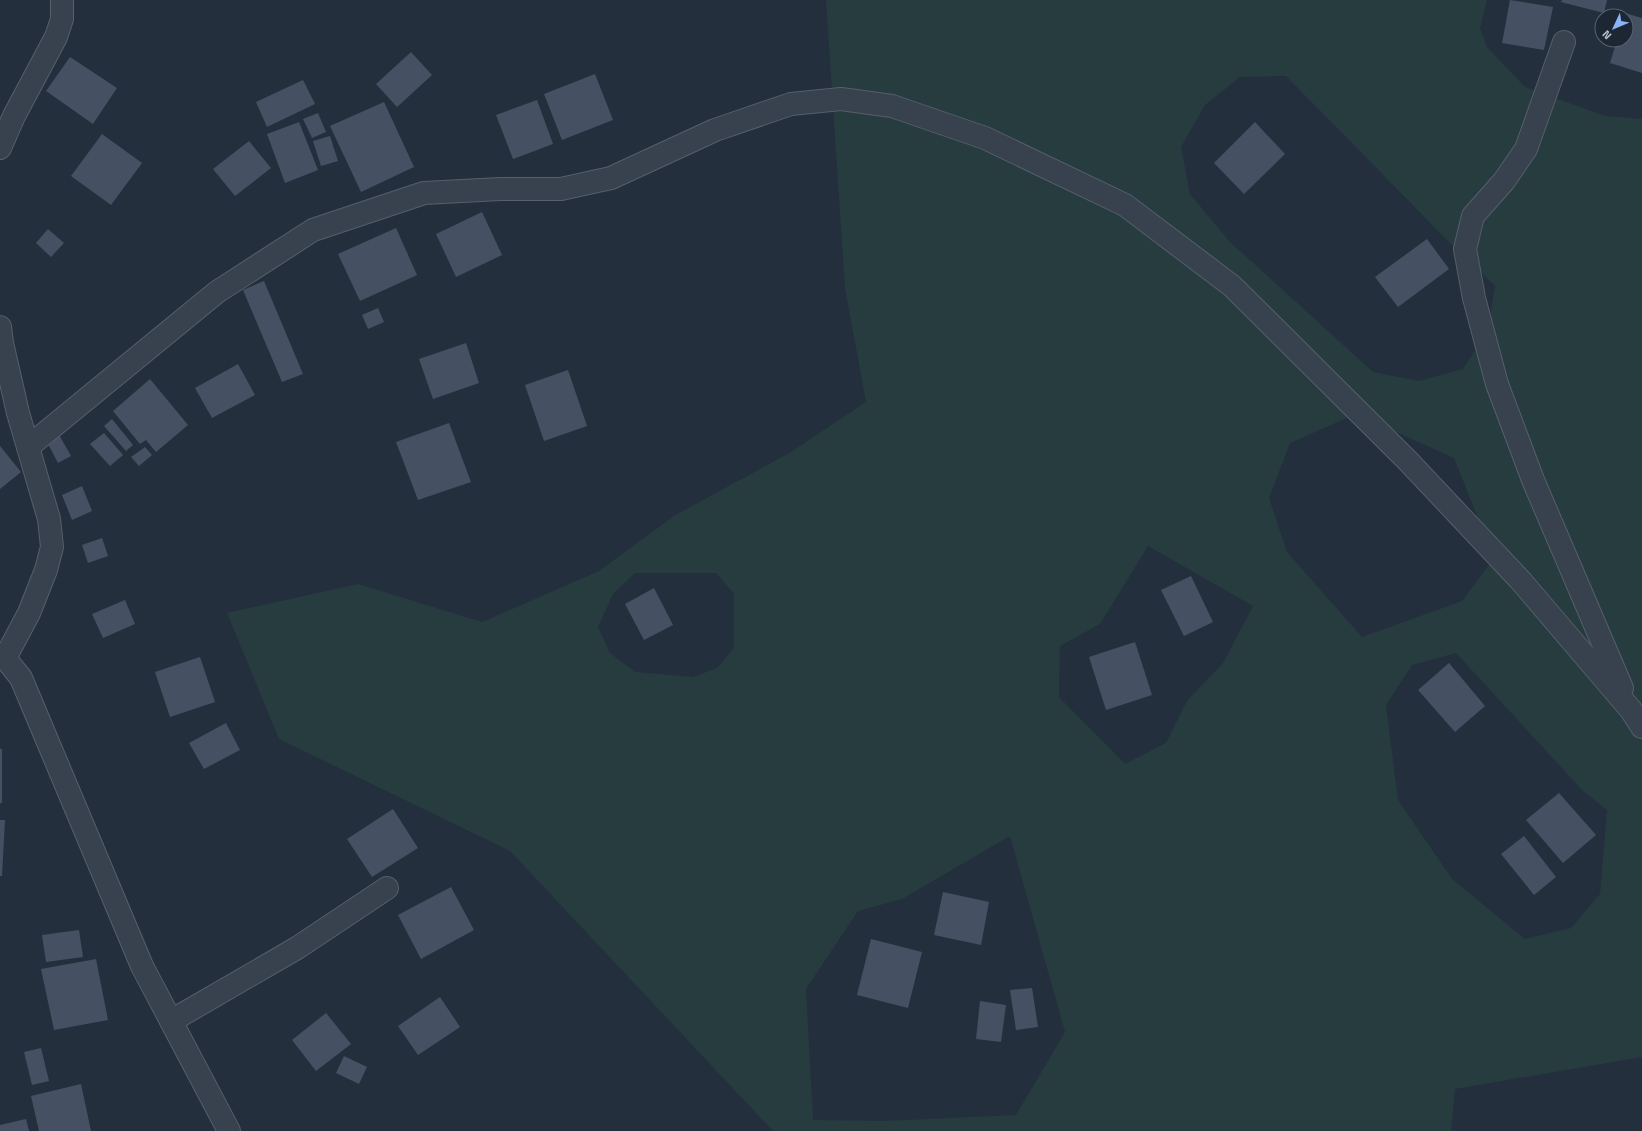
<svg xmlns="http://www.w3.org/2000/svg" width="1642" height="1131" font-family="'Titillium Web',sans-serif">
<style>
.green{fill:#263c3f;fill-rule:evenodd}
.building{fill:#455162}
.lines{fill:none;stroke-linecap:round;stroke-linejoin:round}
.street-casing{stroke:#565f6c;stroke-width:24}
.street{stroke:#38414e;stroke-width:22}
</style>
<rect width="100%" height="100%" fill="#242f3e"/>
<path class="green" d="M 826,0 L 1487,0 L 1480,28 L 1487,47 L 1525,87 L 1605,116 L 1642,119 L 1642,1057 L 1455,1089 L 1451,1131 L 773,1131 L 510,851 L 279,739 L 227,613 L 358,584 L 482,622 L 599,571 L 674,516 L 791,452 L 866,402 L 845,288 ZM 1286,76 L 1448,241 L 1495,286 L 1488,330 L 1463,369 L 1419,381 L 1373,372 L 1229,241 L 1190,194 L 1181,147 L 1205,105 L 1240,77 ZM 1356,414 L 1454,458 L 1494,558 L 1462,601 L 1362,637 L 1287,552 L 1269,498 L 1290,443 ZM 1148,546 L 1253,606 L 1223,663 L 1187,701 L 1166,743 L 1125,764 L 1059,697 L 1060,646 L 1100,624 ZM 635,573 L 716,573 L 734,594 L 734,648 L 717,668 L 693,677 L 635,672 L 610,653 L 598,627 L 613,594 ZM 1456,653 L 1582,790 L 1607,810 L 1600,894 L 1571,928 L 1525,939 L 1452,879 L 1398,800 L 1386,705 L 1412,665 ZM 1010,836 L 1065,1032 L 1016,1115 L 884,1121 L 813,1120 L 806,989 L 858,911 L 902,899 Z"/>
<g class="building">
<path d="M 1510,0 L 1553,7 L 1544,50 L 1502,43 Z"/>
<path d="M 1562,0 L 1607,0 L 1604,13 L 1561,2 Z"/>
<path d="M 1625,13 L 1642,18 L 1642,73 L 1610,63 L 1617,40 L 1626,40 Z"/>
<path d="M 411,52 L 432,75 L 397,107 L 376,84 Z"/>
<path d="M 70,57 L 117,88 L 93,124 L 46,91 Z"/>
<path d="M 595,74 L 613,120 L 562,140 L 544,94 Z"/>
<path d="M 303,80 L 315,104 L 267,127 L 256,102 Z"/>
<path d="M 537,100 L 553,144 L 513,159 L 496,115 Z"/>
<path d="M 384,102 L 414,167 L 361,192 L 330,126 Z"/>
<path d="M 318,113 L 326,132 L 312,138 L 303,119 Z"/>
<path d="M 299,122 L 318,170 L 285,183 L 267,134 Z"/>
<path d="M 1255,122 L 1285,154 L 1244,194 L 1214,163 Z"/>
<path d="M 102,134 L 142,163 L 111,205 L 71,176 Z"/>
<path d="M 330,136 L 338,161 L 321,166 L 313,141 Z"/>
<path d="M 249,141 L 271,168 L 235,196 L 213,169 Z"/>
<path d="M 482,212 L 502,255 L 456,277 L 436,234 Z"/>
<path d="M 396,228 L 417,275 L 360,301 L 338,254 Z"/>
<path d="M 48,229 L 64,243 L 51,257 L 36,243 Z"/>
<path d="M 1427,239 L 1449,269 L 1398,307 L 1375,277 Z"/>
<path d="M 264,281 L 303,374 L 282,382 L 243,290 Z"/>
<path d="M 378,308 L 384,322 L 368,329 L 362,315 Z"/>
<path d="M 466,343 L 479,383 L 433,399 L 419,359 Z"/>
<path d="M 238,364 L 255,395 L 212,418 L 195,388 Z"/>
<path d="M 568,370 L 587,426 L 544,441 L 525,385 Z"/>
<path d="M 150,379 L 188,425 L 156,452 L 146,440 L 140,444 L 113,411 Z"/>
<path d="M 112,419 L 133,445 L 126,451 L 104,426 Z"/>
<path d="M 449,423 L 471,482 L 418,500 L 396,442 Z"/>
<path d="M 58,433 L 71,456 L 58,463 L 46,440 Z"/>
<path d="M 104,433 L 123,455 L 110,466 L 90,444 Z"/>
<path d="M 0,446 L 21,472 L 0,489 Z"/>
<path d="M 145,447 L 152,455 L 139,466 L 131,457 Z"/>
<path d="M 82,486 L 92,511 L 72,520 L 62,495 Z"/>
<path d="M 102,538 L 108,556 L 88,563 L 82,545 Z"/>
<path d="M 1191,576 L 1213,622 L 1184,636 L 1161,590 Z"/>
<path d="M 654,588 L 673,625 L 644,640 L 625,604 Z"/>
<path d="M 125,600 L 135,624 L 103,638 L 92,614 Z"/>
<path d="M 1135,642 L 1152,695 L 1106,710 L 1089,657 Z"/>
<path d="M 200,657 L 215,702 L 170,717 L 155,672 Z"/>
<path d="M 1449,663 L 1485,706 L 1455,732 L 1418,690 Z"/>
<path d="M 226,723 L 240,750 L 204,769 L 189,743 Z"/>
<rect x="0" y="749" width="2" height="54"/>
<path d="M 1559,793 L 1596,835 L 1563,863 L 1526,820 Z"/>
<path d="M 393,809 L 418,848 L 372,877 L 347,839 Z"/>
<path d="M 0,820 L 5,820 L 2,876 L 0,876 Z"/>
<path d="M 1524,836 L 1556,877 L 1534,895 L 1501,854 Z"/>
<path d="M 451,887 L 474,930 L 421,959 L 398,915 Z"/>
<path d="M 943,892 L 989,902 L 981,945 L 934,935 Z"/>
<path d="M 79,930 L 83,957 L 46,962 L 42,935 Z"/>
<path d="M 871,939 L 922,952 L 908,1008 L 857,995 Z"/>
<path d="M 96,959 L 108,1020 L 54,1030 L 41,969 Z"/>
<path d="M 1032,988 L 1038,1027 L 1016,1030 L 1010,990 Z"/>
<path d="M 440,997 L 460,1027 L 418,1055 L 398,1026 Z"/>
<path d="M 980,1001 L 1006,1005 L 1001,1042 L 976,1039 Z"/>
<path d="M 326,1013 L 351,1044 L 316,1071 L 292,1040 Z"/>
<path d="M 41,1048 L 49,1081 L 32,1085 L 24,1052 Z"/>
<path d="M 344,1056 L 367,1067 L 359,1084 L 336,1073 Z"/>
<path d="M 81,1084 L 91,1131 L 39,1131 L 31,1096 Z"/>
<path d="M 26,1119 L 29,1131 L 0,1131 L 0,1125 Z"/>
</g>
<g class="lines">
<g class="street-casing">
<g id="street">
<path d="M 1564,42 L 1526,149 L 1504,181 L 1473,216 L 1465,249 L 1474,298 L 1497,384 L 1533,480 L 1622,688"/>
<path d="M 0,148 L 14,116 L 56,37 L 62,19 L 62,0"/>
<path d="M 0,327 L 2,343 L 18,413 L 49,519 L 52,547 L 46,570 L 29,613 L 5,658"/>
<path d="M 28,447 L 217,292 L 313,230 L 424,193 L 500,189 L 561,189 L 611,178 L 715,130 L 791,104 L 841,99 L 892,106 L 985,138 L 1125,205 L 1232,286 L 1408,461 L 1521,581 L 1631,710 L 1642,727"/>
<path d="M 0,656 L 5,658 L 21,678 L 142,966 L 229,1131"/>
<path d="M 171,1021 L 297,948 L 387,888"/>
</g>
</g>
<use href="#street" class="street"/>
</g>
<g transform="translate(1614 28) rotate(226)"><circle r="19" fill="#1d2633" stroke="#59626f"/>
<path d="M0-3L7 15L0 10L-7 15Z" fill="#8ab4f8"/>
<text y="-6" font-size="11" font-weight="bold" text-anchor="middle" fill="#b4bcc9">N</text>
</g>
</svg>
